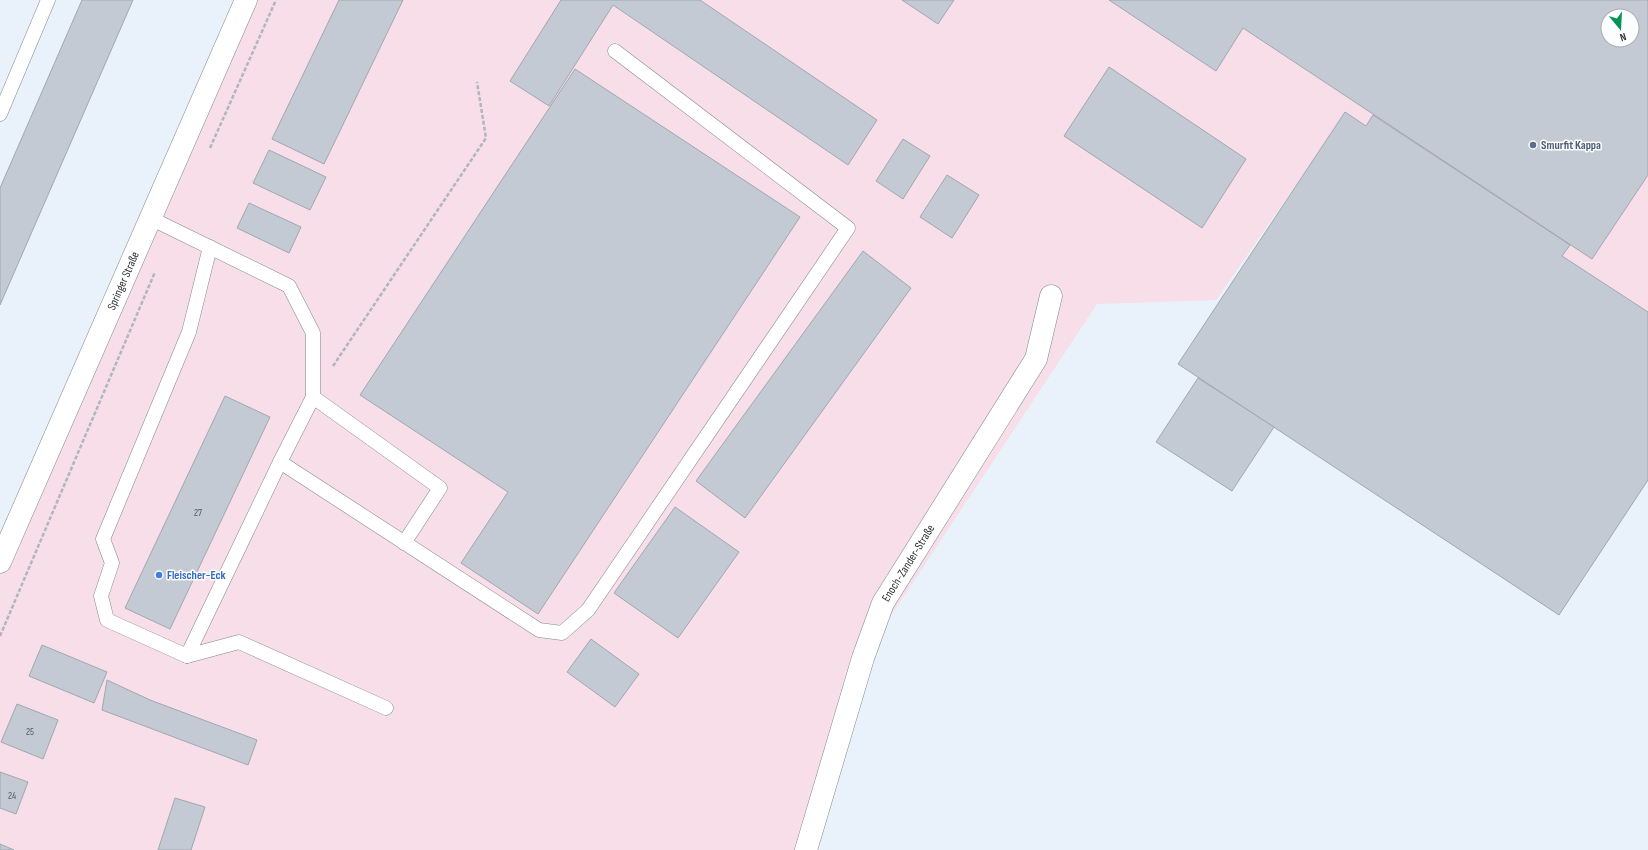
<svg xmlns="http://www.w3.org/2000/svg" width="1648" height="850" font-family="'Sofia Sans Condensed',sans-serif">
<style>
.commercial{fill:#f7dee8;fill-rule:evenodd}
.building{fill:#c3cad3;stroke:#a0a7b0;fill-rule:evenodd}
.lines{fill:none;stroke-linecap:round;stroke-linejoin:round}
.service-casing{stroke:#808890;stroke-width:15}
.minor-casing{stroke:#808890;stroke-width:23}
.path{stroke:#b0b6bd;stroke-width:2.5;stroke-dasharray:4 2;stroke-linecap:butt}
.service{stroke:#fff;stroke-width:14}
.minor{stroke:#fff;stroke-width:22}
.service-dot{fill:#5c6f8a;stroke:#fbfdff;stroke-width:1.5}
.shop-dot{fill:#3f7fe0;stroke:#fbfdff;stroke-width:1.5}
.labels{text-anchor:middle;stroke-width:3;stroke-linejoin:round;paint-order:stroke}
.number-label{font-size:10px;fill:#55595e}
.service-label{font-size:12px;font-weight:bold;fill:#4e5e75;stroke:#fbfdff;text-anchor:start}
.street-label{font-size:12px;fill:#303337;stroke:#fbfdff}
.shop-label{font-size:12px;font-weight:bold;fill:#366cbe;stroke:#fbfdff;text-anchor:start}
</style>
<rect width="100%" height="100%" fill="#e9f1fa"/>
<path class="commercial" d="M 246,0 L 1648,0 L 1648,386 L 1318,153 L 1216,300 L 1097,304 L 863,658 L 806,850 L 0,850 L 0,562 ZM 1608,16 L 1632,16 L 1632,40 L 1608,40 Z"/>
<g class="building">
<path d="M 82,0 L 133,0 L 0,305 L 0,188 Z"/>
<path d="M 339,0 L 403,0 L 324,164 L 272,139 Z"/>
<path d="M 561,0 L 700,0 L 877,120 L 848,165 L 613,5 L 549,106 L 510,81 Z"/>
<path d="M 902,0 L 954,0 L 938,24 Z"/>
<path d="M 1109,0 L 1648,0 L 1648,175 L 1592,259 L 1243,28 L 1216,71 ZM 1608,16 L 1632,16 L 1632,40 L 1608,40 Z"/>
<path d="M 1109,67 L 1246,159 L 1202,228 L 1064,136 Z"/>
<path d="M 575,69 L 800,217 L 538,614 L 461,563 L 508,492 L 360,395 Z"/>
<path d="M 1345,112 L 1366,126 L 1373,115 L 1570,245 L 1562,256 L 1648,312 L 1648,480 L 1559,615 L 1178,364 Z"/>
<path d="M 903,139 L 930,156 L 903,199 L 876,181 Z"/>
<path d="M 269,150 L 326,177 L 310,210 L 253,183 Z"/>
<path d="M 947,175 L 979,195 L 952,238 L 920,217 Z"/>
<path d="M 249,203 L 301,227 L 289,253 L 237,228 Z"/>
<path d="M 863,251 L 911,288 L 745,518 L 696,481 Z"/>
<path d="M 1198,378 L 1274,427 L 1232,491 L 1156,442 Z"/>
<path d="M 225,396 L 270,417 L 170,629 L 125,608 Z"/>
<path d="M 675,507 L 739,552 L 678,638 L 614,593 Z"/>
<path d="M 591,639 L 639,674 L 615,707 L 567,672 Z"/>
<path d="M 42,645 L 107,672 L 94,703 L 29,676 Z"/>
<path d="M 107,680 L 150,700 L 257,740 L 248,765 L 102,710 Z"/>
<path d="M 17,704 L 58,720 L 43,759 L 1,742 Z"/>
<path d="M 0,772 L 28,782 L 16,814 L 0,808 Z"/>
<path d="M 175,798 L 205,807 L 191,850 L 158,850 Z"/>
<path d="M 0,844 L 14,850 L 0,850 Z"/>
</g>
<g class="lines">
<g class="service-casing">
<g id="service">
<path d="M 0,114 L 48,0"/>
<path d="M 150,218 L 289,286 L 313,333 L 313,397 L 280,462 L 539,630 L 562,633 L 588,610 L 848,228 L 615,51"/>
<path d="M 210,247 L 189,332 L 103,539 L 112,563 L 101,596 L 107,620 L 187,656 L 239,642 L 386,708"/>
<path d="M 313,397 L 440,488 L 404,543"/>
<path d="M 187,656 L 280,462"/>
</g>
</g>
<g class="minor-casing">
<g id="minor">
<path id="s1" d="M 0,562 L 246,0"/>
<path id="s2" d="M 806,850 L 863,658 L 883,603 L 1036,359 L 1051,296"/>
</g>
</g>
<g class="path">
<path d="M 210,148 L 276,0"/>
<path d="M 333,366 L 486,138 L 477,82"/>
<path d="M 0,636 L 155,272"/>
</g>
<use href="#service" class="service"/>
<use href="#minor" class="minor"/>
</g>
<circle class="service-dot" cx="1533" cy="145" r="4"/>
<circle class="shop-dot" cx="159" cy="575" r="4"/>
<g class="labels">
<g class="number-label">
<text x="198" y="516">27</text>
<text x="30" y="735">25</text>
<text x="12" y="799">24</text>
</g>
<g class="service-label">
<text x="1541" y="149">Smurfit Kappa</text>
</g>
<g class="street-label">
<text dy="4" stroke="none"><textPath href="#s1" startOffset="307">Springer Straße</textPath></text>
<text dy="4" stroke="none"><textPath href="#s2" startOffset="306">Enoch-Zander-Straße</textPath></text>
</g>
<g class="shop-label">
<text x="167" y="579">Fleischer-Eck</text>
</g>
</g>
<g transform="translate(1620 28) rotate(162)"><circle r="19" fill="#fbfdff" stroke="#aaacaf"/>
<path d="M0-3L7 15L0 10L-7 15Z" fill="#059352"/>
<text y="-6" font-size="11" font-weight="bold" text-anchor="middle" fill="#303337">N</text>
</g>
</svg>
